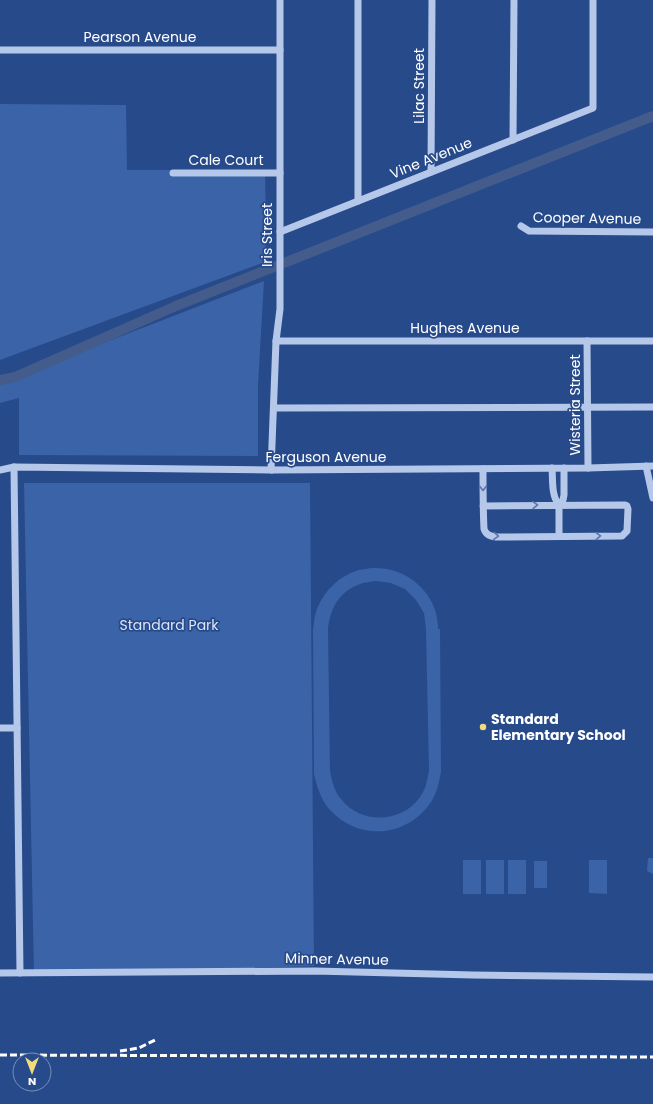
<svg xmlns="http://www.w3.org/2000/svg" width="653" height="1104" font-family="Poppins,sans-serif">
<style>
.green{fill:#3b63a7;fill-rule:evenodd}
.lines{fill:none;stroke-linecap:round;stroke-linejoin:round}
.canal{stroke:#435c8b;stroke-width:10}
.minor{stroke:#b5c8ea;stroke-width:7}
.rail{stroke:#fff;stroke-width:3;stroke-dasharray:7 3;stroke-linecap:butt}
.oneway{stroke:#5976ac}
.poi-dot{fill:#f3da7a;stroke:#274a8b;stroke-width:1.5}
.labels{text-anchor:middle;stroke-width:3.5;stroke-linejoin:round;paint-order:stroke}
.street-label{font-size:14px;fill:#fff;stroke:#274a8b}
.park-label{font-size:14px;fill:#d9e4f8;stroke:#274a8b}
.poi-label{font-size:14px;font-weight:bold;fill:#fff;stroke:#274a8b;text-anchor:start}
</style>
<rect width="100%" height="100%" fill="#274a8b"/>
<g class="green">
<path d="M 0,104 L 126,105 L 127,170 L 265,170 L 266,231 L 265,262 L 0,360 Z"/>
<path d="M 264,281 L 258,385 L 258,456 L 19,455 L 19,398 L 0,403 L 0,383 Z"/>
<path d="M 24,483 L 310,483 L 314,966 L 34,975 Z"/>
<path d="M 372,568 C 377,568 382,568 387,569 C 410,573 430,591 436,613 C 437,618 438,624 438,629 L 440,629 L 441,772 C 439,782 437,793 431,802 C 408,837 359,842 330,810 C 321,800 317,787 314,774 L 313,630 C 314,624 314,618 316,612 C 322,593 338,577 356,571 C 361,569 367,569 372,568 ZM 376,581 L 391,583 L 405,589 L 416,600 L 424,613 L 426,629 L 429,771 C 427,780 426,789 420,797 C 402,823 361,825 341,799 C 334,791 332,781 330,771 L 328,628 C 331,607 339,592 360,584 C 365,582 371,582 376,581 Z"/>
<path d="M 648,858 L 653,858 L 653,874 L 647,871 Z"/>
<rect x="463" y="860" width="18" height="34"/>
<rect x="486" y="860" width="18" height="34"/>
<rect x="508" y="860" width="18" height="34"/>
<path d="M 589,860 L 607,860 L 607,894 L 589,893 Z"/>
<rect x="534" y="861" width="13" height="27"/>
</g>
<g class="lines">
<path class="canal" d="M 0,380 L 15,377 L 176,306 L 653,116"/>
<g class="minor">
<path d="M 358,0 L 358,201"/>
<path d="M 0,50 L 280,50"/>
<path d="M 513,140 L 514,0"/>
<path d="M 431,172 L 432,0"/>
<path d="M 173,173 L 280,173"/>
<path d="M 521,226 L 529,231 L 653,232"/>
<path d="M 280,232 L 593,108 L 593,0"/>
<path d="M 276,341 L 653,341"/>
<path d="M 587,341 L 588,468"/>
<path d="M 274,408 L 653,407"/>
<path d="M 646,466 L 653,498"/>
<path d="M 14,467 L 20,973"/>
<path d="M 552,468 C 553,480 551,495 559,505 L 559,536"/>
<path d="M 483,469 C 483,489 483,509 484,529 C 486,535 490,536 496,537 L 622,536 L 627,531 L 628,509 L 627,506 L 625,505 L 483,506"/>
<path d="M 0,470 L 14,467 L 271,470 L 588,468 L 653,466"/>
<path d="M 271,470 L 276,341 L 280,309 L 280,0"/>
<path d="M 559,505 L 563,500 L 564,495 L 564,468"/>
<path d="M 0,728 L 17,728"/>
<path d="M 0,973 L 315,971 L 473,975 L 653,977"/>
</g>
<g class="rail">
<path d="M 120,1051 L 139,1048 L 157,1039"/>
<path d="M 0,1055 L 653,1057"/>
</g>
</g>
<defs><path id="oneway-chevron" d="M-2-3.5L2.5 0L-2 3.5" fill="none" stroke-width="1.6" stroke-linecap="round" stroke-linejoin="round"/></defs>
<g class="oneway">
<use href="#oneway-chevron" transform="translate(483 488) rotate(89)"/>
<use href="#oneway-chevron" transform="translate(535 505) rotate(-1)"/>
<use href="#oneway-chevron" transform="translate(496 536) rotate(3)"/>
<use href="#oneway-chevron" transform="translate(598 536) rotate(-1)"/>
</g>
<circle class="poi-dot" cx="483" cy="727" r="4"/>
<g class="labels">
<g class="street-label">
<text x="140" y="42">Pearson Avenue</text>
<text transform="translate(419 86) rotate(-90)" y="5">Lilac Street</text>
<text transform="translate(431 158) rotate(-22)" y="5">Vine Avenue</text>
<text x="226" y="165">Cale Court</text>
<text transform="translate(587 218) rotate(1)" y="5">Cooper Avenue</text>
<text transform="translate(267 235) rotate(-90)" y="5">Iris Street</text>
<text x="465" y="333">Hughes Avenue</text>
<text transform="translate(575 405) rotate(-90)" y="5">Wisteria Street</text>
<text x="326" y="462">Ferguson Avenue</text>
<text transform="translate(337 959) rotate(1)" y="5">Minner Avenue</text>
</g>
<g class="park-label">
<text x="169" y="630">Standard Park</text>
</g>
<g class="poi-label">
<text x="491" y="724">Standard<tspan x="491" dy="16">Elementary School</tspan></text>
</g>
</g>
<g transform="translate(32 1072) rotate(180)"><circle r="19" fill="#274a8b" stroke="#7d92b9"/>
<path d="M0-3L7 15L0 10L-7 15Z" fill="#f3da7a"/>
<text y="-6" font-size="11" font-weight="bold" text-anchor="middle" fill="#ffffff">N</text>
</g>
</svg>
